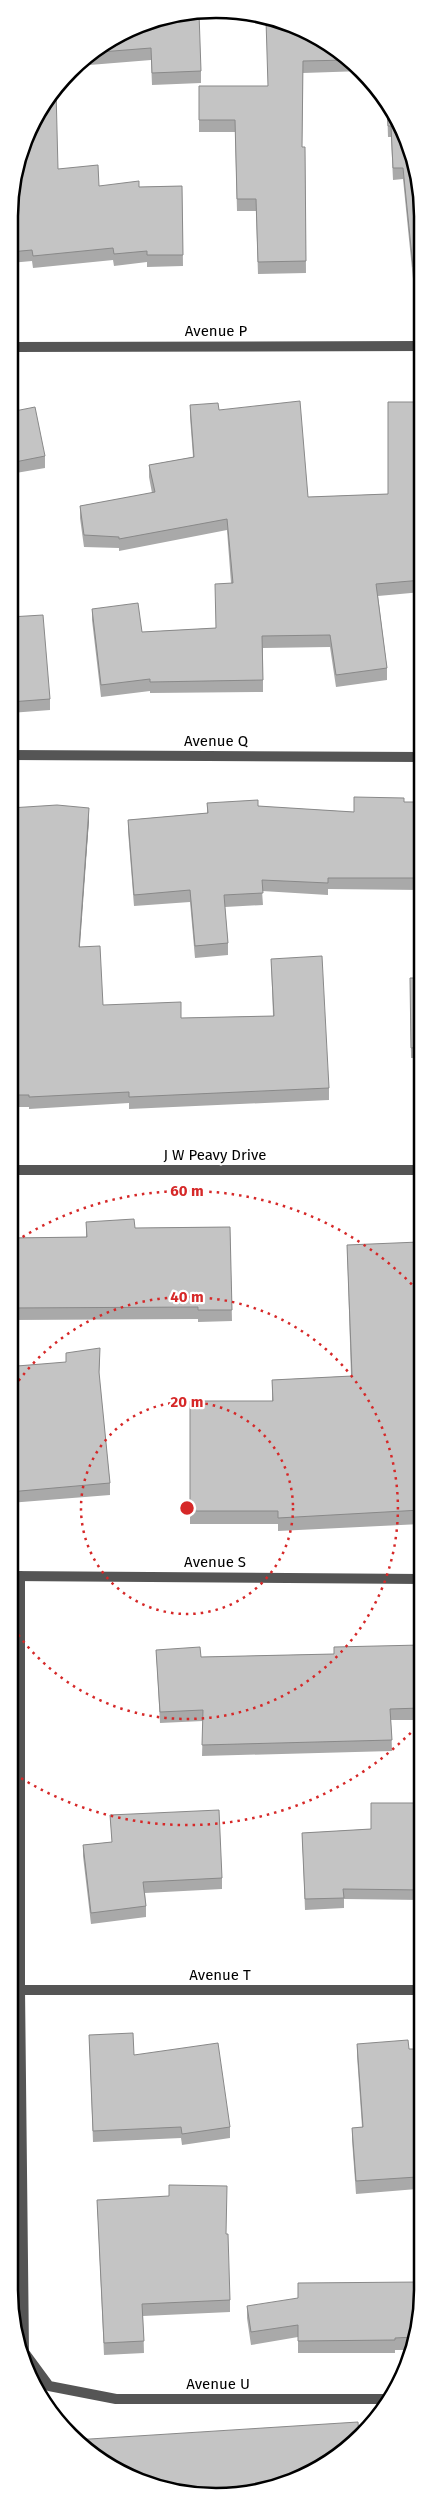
<svg xmlns="http://www.w3.org/2000/svg" width="431" height="2506" font-family="'Fira Sans',sans-serif">
<style>
.lines{fill:none;stroke-linecap:round;stroke-linejoin:round}
.minor{stroke:#555;stroke-width:10}
.wall{fill:#a9a9a9}
.shaded-wall{fill:#898989}
.building{fill:#c4c4c4;stroke:#898989}
.ring{fill:none;stroke:#d62828;stroke-width:2.5;stroke-dasharray:2.5 5}
.labels{text-anchor:middle;stroke-width:4.5;stroke-linejoin:round;paint-order:stroke}
.street-label{font-size:15px;fill:#000;stroke:#fff}
.rim{fill:none;stroke:#000;stroke-width:2.5}
.centre{fill:#d62828;stroke:#fff;stroke-width:2.5}
.ring-label{font-size:15px;text-anchor:middle;font-weight:bold;fill:#d62828;stroke:#fff;stroke-width:4.5;stroke-linejoin:round;paint-order:stroke}
</style>
<rect width="100%" height="100%" fill="#fff"/>
<g class="lines">
<g class="minor">
<path d="M 10,347 L 422,346"/>
<path d="M 10,755 L 421,757"/>
<path d="M 10,1170 L 421,1170"/>
<path d="M 9,1576 L 421,1579"/>
<path d="M 20,1576 L 20,1990 L 24,2352 L 49,2386 L 116,2399 L 388,2399"/>
<path d="M 20,1990 L 421,1990"/>
</g>
</g>
<g class="wall">
<path d="M 162,16 L 201,71 L 201,83 L 152,85 L 151,60 L 77,66 L 89,52 Z"/>
<path d="M 307,30 L 363,71 L 303,73 L 302,147 L 305,147 L 306,273 L 258,274 L 256,211 L 237,211 L 235,132 L 199,132 L 199,86 L 268,86 Z"/>
<path d="M 387,105 L 422,202 L 422,278 L 413,279 L 403,179 L 393,180 L 391,137 L 388,137 Z"/>
<path d="M 58,169 L 99,186 L 139,187 L 182,186 L 183,266 L 147,267 L 147,262 L 114,266 L 113,260 L 33,268 L 32,261 L 10,263 L 10,189 Z"/>
<path d="M 422,402 L 422,592 L 378,596 L 387,668 L 387,680 L 336,687 L 330,647 L 263,648 L 263,692 L 150,693 L 150,691 L 101,697 L 92,620 L 92,609 L 142,632 L 216,628 L 231,583 L 227,530 L 119,551 L 119,548 L 84,547 L 80,518 L 80,506 L 152,493 L 149,477 L 149,465 L 193,457 L 190,417 L 190,405 L 219,410 L 308,497 L 388,494 Z"/>
<path d="M 10,412 L 45,456 L 45,468 L 10,474 Z"/>
<path d="M 10,617 L 50,699 L 50,710 L 10,713 Z"/>
<path d="M 404,802 L 421,802 L 421,890 L 328,889 L 328,895 L 262,891 L 263,905 L 225,907 L 228,943 L 228,955 L 195,958 L 190,902 L 134,906 L 128,831 L 128,820 L 207,813 L 207,803 L 354,812 Z"/>
<path d="M 10,808 L 89,820 L 79,947 L 103,1005 L 181,1018 L 273,1016 L 271,959 L 329,1088 L 329,1100 L 129,1109 L 129,1103 L 29,1109 L 29,1107 L 10,1107 Z"/>
<path d="M 410,978 L 421,978 L 421,1058 L 411,1058 Z"/>
<path d="M 86,1222 L 135,1228 L 230,1227 L 232,1321 L 198,1322 L 198,1319 L 10,1320 L 10,1238 L 86,1237 Z"/>
<path d="M 347,1245 L 421,1292 L 421,1524 L 278,1531 L 278,1524 L 190,1524 L 190,1401 L 272,1401 L 272,1380 L 351,1376 Z"/>
<path d="M 100,1360 L 99,1376 L 110,1483 L 110,1495 L 9,1503 L 10,1362 L 17,1366 Z"/>
<path d="M 421,1645 L 421,1720 L 391,1720 L 392,1751 L 202,1756 L 203,1721 L 160,1723 L 156,1650 L 201,1657 L 334,1654 Z"/>
<path d="M 416,1812 L 421,1812 L 421,1900 L 344,1899 L 344,1908 L 305,1910 L 302,1833 L 371,1829 Z"/>
<path d="M 110,1815 L 222,1878 L 222,1889 L 145,1893 L 146,1906 L 146,1917 L 91,1924 L 83,1856 L 83,1845 L 112,1842 Z"/>
<path d="M 89,2035 L 134,2055 L 230,2127 L 230,2138 L 182,2145 L 181,2138 L 93,2142 Z"/>
<path d="M 357,2044 L 409,2049 L 421,2049 L 421,2267 L 417,2189 L 356,2194 L 352,2140 L 352,2128 L 362,2127 L 357,2056 Z"/>
<path d="M 97,2200 L 226,2234 L 230,2300 L 230,2312 L 143,2316 L 144,2353 L 104,2355 Z"/>
<path d="M 247,2306 L 421,2317 L 411,2350 L 395,2350 L 395,2353 L 298,2353 L 298,2337 L 251,2345 L 247,2318 Z"/>
</g>
<path class="shaded-wall" d="M 89,808 L 89,820 L 79,959 L 79,947 Z"/>
<g class="building">
<path d="M 199,13 L 201,71 L 152,73 L 151,48 L 88,53 L 89,52 L 162,16 Z"/>
<path d="M 266,20 L 274,20 L 307,30 L 348,60 L 303,61 L 302,147 L 305,147 L 306,261 L 258,262 L 256,199 L 237,199 L 235,120 L 199,120 L 199,86 L 268,86 Z"/>
<path d="M 56,90 L 58,169 L 98,165 L 99,186 L 139,181 L 139,187 L 182,186 L 183,255 L 147,255 L 147,251 L 114,254 L 113,248 L 33,256 L 32,250 L 10,252 L 10,189 L 36,112 Z"/>
<path d="M 387,105 L 401,124 L 422,202 L 422,267 L 413,267 L 403,168 L 393,168 L 391,126 L 388,126 Z"/>
<path d="M 300,401 L 308,497 L 388,494 L 388,402 L 422,402 L 422,580 L 376,584 L 387,668 L 336,675 L 330,635 L 262,636 L 263,680 L 150,682 L 150,679 L 101,685 L 92,609 L 138,603 L 142,632 L 216,628 L 215,584 L 233,583 L 227,519 L 119,539 L 119,537 L 84,535 L 80,506 L 155,492 L 149,465 L 194,457 L 190,405 L 218,403 L 219,410 Z"/>
<path d="M 35,407 L 45,456 L 10,463 L 10,412 Z"/>
<path d="M 43,615 L 50,699 L 10,702 L 10,617 Z"/>
<path d="M 354,797 L 404,798 L 404,802 L 421,802 L 421,878 L 328,878 L 328,883 L 262,880 L 263,893 L 224,895 L 228,943 L 195,946 L 190,890 L 134,895 L 128,820 L 208,813 L 207,803 L 258,800 L 258,806 L 354,812 Z"/>
<path d="M 57,805 L 89,808 L 79,947 L 100,946 L 103,1005 L 181,1002 L 181,1018 L 274,1016 L 271,959 L 322,956 L 329,1088 L 129,1097 L 129,1092 L 29,1097 L 29,1095 L 10,1095 L 10,808 Z"/>
<path d="M 410,978 L 421,978 L 421,1047 L 411,1048 Z"/>
<path d="M 134,1219 L 135,1228 L 230,1227 L 232,1310 L 198,1310 L 198,1307 L 10,1308 L 10,1238 L 87,1237 L 86,1222 Z"/>
<path d="M 419,1242 L 420,1292 L 421,1292 L 421,1510 L 278,1518 L 278,1511 L 190,1511 L 190,1401 L 273,1401 L 272,1380 L 352,1376 L 347,1245 Z"/>
<path d="M 100,1348 L 99,1372 L 110,1483 L 9,1492 L 10,1362 L 16,1361 L 17,1366 L 66,1362 L 66,1353 Z"/>
<path d="M 421,1645 L 421,1708 L 390,1709 L 392,1740 L 202,1745 L 203,1710 L 160,1712 L 156,1650 L 200,1647 L 201,1657 L 334,1654 L 334,1647 Z"/>
<path d="M 371,1803 L 416,1803 L 416,1812 L 421,1812 L 421,1890 L 343,1889 L 344,1898 L 305,1899 L 302,1833 L 371,1829 Z"/>
<path d="M 219,1810 L 222,1878 L 143,1882 L 146,1906 L 91,1913 L 83,1845 L 112,1842 L 110,1815 Z"/>
<path d="M 133,2033 L 134,2055 L 218,2043 L 230,2127 L 182,2134 L 181,2127 L 93,2131 L 89,2035 Z"/>
<path d="M 408,2040 L 409,2049 L 421,2049 L 421,2255 L 417,2177 L 356,2181 L 352,2128 L 363,2127 L 357,2044 Z"/>
<path d="M 169,2185 L 227,2186 L 226,2234 L 228,2234 L 230,2300 L 142,2304 L 144,2341 L 104,2343 L 97,2200 L 169,2196 Z"/>
<path d="M 421,2282 L 421,2317 L 414,2337 L 395,2338 L 395,2340 L 298,2341 L 298,2325 L 251,2332 L 247,2306 L 298,2298 L 298,2283 Z"/>
<path d="M 358,2422 L 359,2436 L 352,2446 L 282,2486 L 202,2497 L 124,2476 L 74,2440 Z"/>
</g>
<g class="ring">
<circle cx="187" cy="1508" r="106"/>
<path d="M10 1393A211 211 0 1 1 10 1623"/>
<path d="M421 1722A317 317 0 0 1 10 1771M10 1245A317 317 0 0 1 421 1294"/>
</g>
<g class="labels">
<g class="street-label">
<text x="216" y="336">Avenue P</text>
<text x="216" y="746">Avenue Q</text>
<text x="215" y="1160">J W Peavy Drive</text>
<text x="215" y="1567">Avenue S</text>
<text x="220" y="1980">Avenue T</text>
<text x="218" y="2389">Avenue U</text>
</g>
</g>
<path d="M0 0H431V2506H0ZM216 18H216A198 198 0 0 1 414 216V2290A198 198 0 0 1 216 2488H216A198 198 0 0 1 18 2290V216A198 198 0 0 1 216 18Z" fill="#fff" fill-rule="evenodd"/>
<path class="rim" d="M216 18H216A198 198 0 0 1 414 216V2290A198 198 0 0 1 216 2488H216A198 198 0 0 1 18 2290V216A198 198 0 0 1 216 18Z"/>
<circle cx="187" cy="1508" r="8" class="centre"/>
<g class="ring-label">
<text x="187" y="1196">60 m</text>
<text x="187" y="1302">40 m</text>
<text x="187" y="1407">20 m</text>
</g>
</svg>
